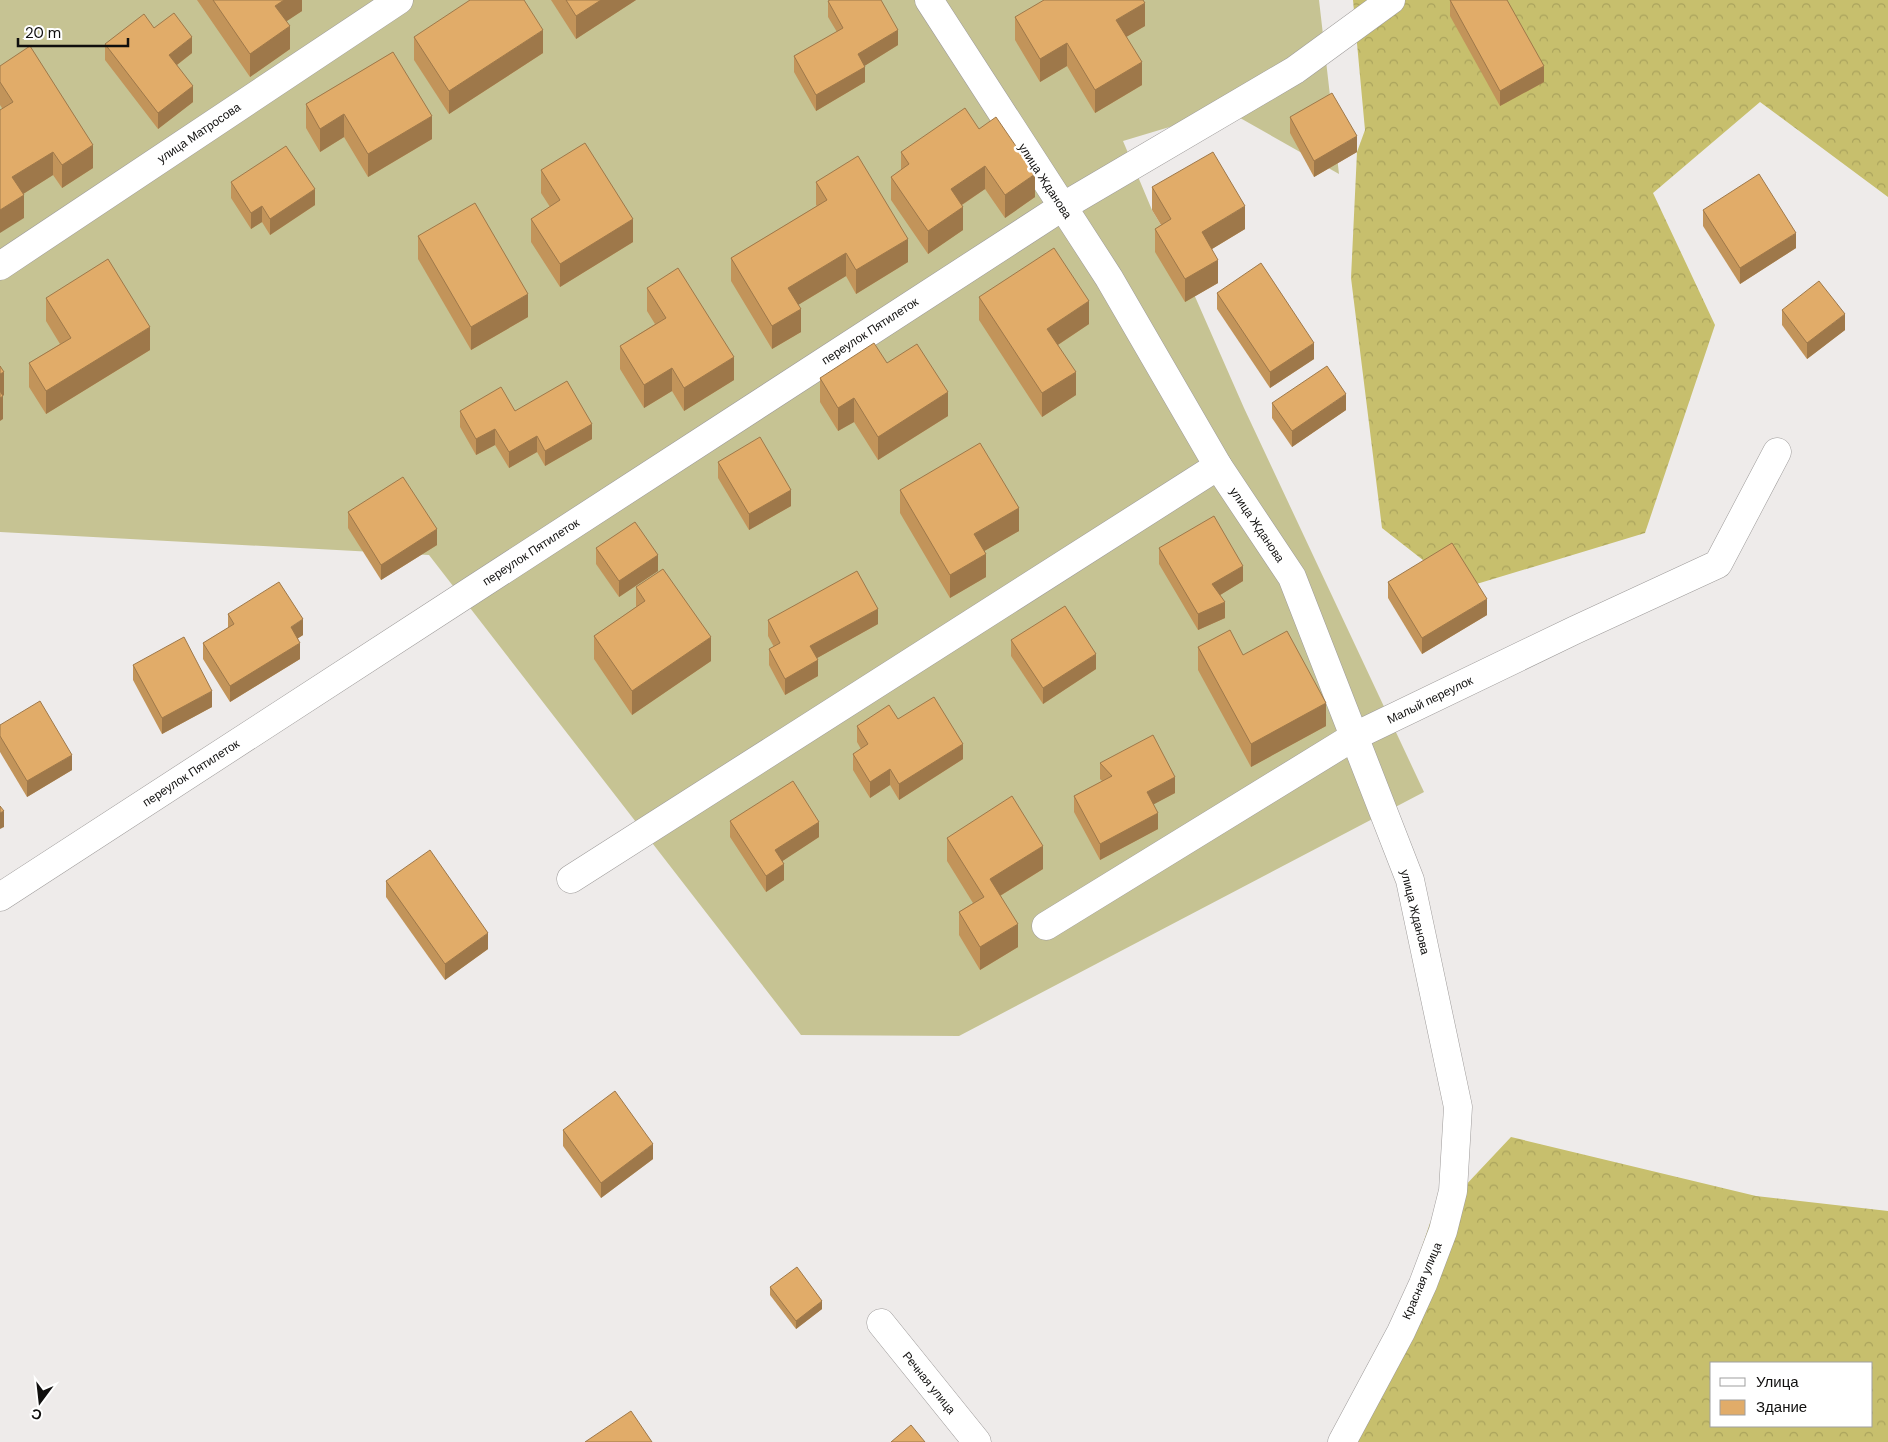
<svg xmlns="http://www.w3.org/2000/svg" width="1888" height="1442" font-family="'DM Sans',sans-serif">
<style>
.forest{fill:url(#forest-crowns);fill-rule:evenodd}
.garden{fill:#c6c393}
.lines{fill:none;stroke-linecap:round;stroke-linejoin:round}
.minor-casing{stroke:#9e9b9a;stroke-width:29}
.minor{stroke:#fff;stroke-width:28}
.wall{fill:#c2945a}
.shaded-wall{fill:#9e784a}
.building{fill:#e1ac69;stroke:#9e784a}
.labels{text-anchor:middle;stroke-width:5;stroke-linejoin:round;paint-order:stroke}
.street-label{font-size:12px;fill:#100f0e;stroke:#fff}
</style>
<defs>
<pattern id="forest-crowns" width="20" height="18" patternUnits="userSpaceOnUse" patternTransform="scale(1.25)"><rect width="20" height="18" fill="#c7bf6d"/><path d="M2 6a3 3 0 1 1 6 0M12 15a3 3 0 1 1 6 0" fill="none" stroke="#aaa35d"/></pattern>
</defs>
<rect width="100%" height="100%" fill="#eeebea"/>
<g class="forest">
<path d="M 1353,0 L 1888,0 L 1888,197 L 1760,102 L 1653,193 L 1715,325 L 1645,533 L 1460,589 L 1382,528 L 1351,278 L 1357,152 L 1365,130 Z"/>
<path d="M 1511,1137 L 1756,1196 L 1888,1211 L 1888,1442 L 1356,1442 L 1430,1223 ZM 1712,1363 L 1872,1363 L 1872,1426 L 1712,1426 Z"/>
</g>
<path class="garden" d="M 0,0 L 1319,0 L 1339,174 L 1226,110 L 1123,141 L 1152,210 L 1171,242 L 1244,408 L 1424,792 L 959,1036 L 801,1035 L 429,555 L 0,532 Z"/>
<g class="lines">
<g class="minor-casing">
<g id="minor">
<path d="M 929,0 L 1109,278 L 1218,466 L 1292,577 L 1410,880 L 1458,1107 L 1453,1191 L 1443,1231 L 1423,1284 L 1401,1332 L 1342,1442"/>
<path d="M 0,266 L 399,0"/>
<path d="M 571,879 L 1218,466"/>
<path d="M 0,897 L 1062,207 L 1295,70 L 1391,0"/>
<path d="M 1046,926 L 1355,736 L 1575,630 L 1718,564 L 1777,452"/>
<path d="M 881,1323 L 977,1442"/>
</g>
</g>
<use href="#minor" class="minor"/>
</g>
<g class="wall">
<path d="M 197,0 L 302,0 L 302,11 L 286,21 L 290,49 L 250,77 Z"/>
<path d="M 551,0 L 636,0 L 576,39 Z"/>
<path d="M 1450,0 L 1544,82 L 1500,106 L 1450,16 Z"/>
<path d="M 828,1 L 898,45 L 864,66 L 865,82 L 816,111 L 794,72 L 794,56 L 837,32 L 828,17 Z"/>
<path d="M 1015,17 L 1145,26 L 1126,37 L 1142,85 L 1095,113 L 1067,66 L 1040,82 L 1015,40 Z"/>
<path d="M 154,28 L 192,53 L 177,65 L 193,102 L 158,129 L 105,60 L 105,44 Z"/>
<path d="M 414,37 L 543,53 L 449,114 L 414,60 Z"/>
<path d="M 393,52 L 432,139 L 368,177 L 344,137 L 320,152 L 306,128 L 306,104 Z"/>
<path d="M 0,66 L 93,168 L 62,188 L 53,175 L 23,194 L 24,218 L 2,108 L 0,105 Z"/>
<path d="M 1290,117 L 1357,152 L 1314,177 L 1290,133 Z"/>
<path d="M 979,129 L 1035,197 L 1005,218 L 985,189 L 962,205 L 963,230 L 928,254 L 891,200 L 891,177 L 901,170 L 901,152 Z"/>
<path d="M 541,170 L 633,242 L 560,287 L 531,242 L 531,219 L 550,207 L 541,193 Z"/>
<path d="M 231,182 L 315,205 L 270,235 L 262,222 L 251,229 L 231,198 Z"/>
<path d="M 816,182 L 908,262 L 856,294 L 846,276 L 798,305 L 801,332 L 772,349 L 731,281 L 731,258 L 817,206 L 816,205 Z"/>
<path d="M 1152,187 L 1245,229 L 1212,249 L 1218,283 L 1185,302 L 1155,252 L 1155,229 L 1161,225 L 1152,210 Z"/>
<path d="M 1703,210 L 1796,248 L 1740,284 L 1703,226 Z"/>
<path d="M 418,236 L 528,317 L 471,350 L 418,259 Z"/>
<path d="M 647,288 L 734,380 L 684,411 L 672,391 L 644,408 L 620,369 L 620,346 L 655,324 L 647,311 Z"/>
<path d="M 1217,293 L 1314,359 L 1270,388 L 1217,309 Z"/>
<path d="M 979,297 L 1089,324 L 1058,345 L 1076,395 L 1042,417 L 979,320 Z"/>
<path d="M 46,298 L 150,350 L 46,414 L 29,387 L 29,363 L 60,344 L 46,321 Z"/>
<path d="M 1782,310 L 1845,330 L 1807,359 L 1782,325 Z"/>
<path d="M 887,363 L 948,416 L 878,460 L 854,422 L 838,431 L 820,402 L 820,378 Z"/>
<path d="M 1272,403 L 1346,410 L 1292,447 L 1272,418 Z"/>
<path d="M 460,411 L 515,411 L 592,439 L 545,466 L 537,452 L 509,468 L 495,445 L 476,455 L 460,427 Z"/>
<path d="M 718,462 L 791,506 L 749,530 L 718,478 Z"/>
<path d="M 900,490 L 1019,531 L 984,551 L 986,577 L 950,598 L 900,513 Z"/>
<path d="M 348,512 L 437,545 L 381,580 L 348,528 Z"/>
<path d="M 596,548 L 658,571 L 619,597 L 596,564 Z"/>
<path d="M 1159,548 L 1243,581 L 1220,595 L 1225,618 L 1198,630 L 1159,564 Z"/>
<path d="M 1388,582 L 1487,615 L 1422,654 L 1388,598 Z"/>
<path d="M 636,587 L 711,661 L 632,715 L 594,659 L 594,636 L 636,607 Z"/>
<path d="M 228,614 L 303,635 L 298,638 L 300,659 L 230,702 L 203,659 L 203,643 L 228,628 Z"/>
<path d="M 768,620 L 878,624 L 817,658 L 818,676 L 785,695 L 769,665 L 769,649 L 774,647 L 768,636 Z"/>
<path d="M 1011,640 L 1096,669 L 1043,704 L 1011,656 Z"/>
<path d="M 1198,647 L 1243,655 L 1326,726 L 1251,767 L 1198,670 Z"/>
<path d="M 133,665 L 212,707 L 162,734 L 133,680 Z"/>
<path d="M 898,719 L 963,759 L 899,800 L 890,785 L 870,798 L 853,770 L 853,754 L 861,749 L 857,742 L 857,726 Z"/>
<path d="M 0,725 L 72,770 L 27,797 L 0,752 Z"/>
<path d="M 1100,763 L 1175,793 L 1153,804 L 1158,829 L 1100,860 L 1074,812 L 1074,796 L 1102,781 L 1100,779 Z"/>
<path d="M 730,821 L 819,837 L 782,861 L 784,880 L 766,892 L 730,837 Z"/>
<path d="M 947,838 L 1043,869 L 1000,896 L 1018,947 L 980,970 L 959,935 L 959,912 L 973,903 L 947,861 Z"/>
<path d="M 386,881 L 488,949 L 445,980 L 386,897 Z"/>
<path d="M 563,1130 L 653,1159 L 601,1198 L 563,1146 Z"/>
<path d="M 770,1287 L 822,1309 L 796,1329 L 770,1295 Z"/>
</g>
<g class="shaded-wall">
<path d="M 284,0 L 302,0 L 302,11 L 275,29 L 275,6 Z"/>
<path d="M 601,0 L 636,0 L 576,39 L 576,16 Z"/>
<path d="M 1145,3 L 1145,26 L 1116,43 L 1116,20 Z"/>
<path d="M 290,26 L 290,49 L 250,77 L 250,54 Z"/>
<path d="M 543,30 L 543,53 L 449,114 L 449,91 Z"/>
<path d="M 898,30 L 898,45 L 858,70 L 858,54 Z"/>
<path d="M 192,37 L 192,53 L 169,71 L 169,55 Z"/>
<path d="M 1067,43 L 1067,66 L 1040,82 L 1040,59 Z"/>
<path d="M 1142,62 L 1142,85 L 1095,113 L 1095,90 Z"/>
<path d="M 1544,66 L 1544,82 L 1500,106 L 1500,91 Z"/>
<path d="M 865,67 L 865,82 L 816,111 L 816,95 Z"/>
<path d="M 193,86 L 193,102 L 158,129 L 158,113 Z"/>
<path d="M 344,114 L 344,137 L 320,152 L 320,129 Z"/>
<path d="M 432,116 L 432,139 L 368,177 L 368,154 Z"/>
<path d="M 1357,136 L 1357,152 L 1314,177 L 1314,161 Z"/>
<path d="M 93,145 L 93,168 L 62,188 L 62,165 Z"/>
<path d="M 53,152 L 53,175 L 12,201 L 12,177 Z"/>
<path d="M 985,166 L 985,189 L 951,212 L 951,189 Z"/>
<path d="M 1035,174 L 1035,197 L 1005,218 L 1005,195 Z"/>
<path d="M 315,189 L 315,205 L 270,235 L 270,219 Z"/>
<path d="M 24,195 L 24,218 L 0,233 L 0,210 Z"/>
<path d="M 262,206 L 262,222 L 251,229 L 251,213 Z"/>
<path d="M 1245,206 L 1245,229 L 1202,255 L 1202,232 Z"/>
<path d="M 963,207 L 963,230 L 928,254 L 928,231 Z"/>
<path d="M 633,219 L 633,242 L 560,287 L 560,264 Z"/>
<path d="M 1796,233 L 1796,248 L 1740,284 L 1740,268 Z"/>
<path d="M 908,239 L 908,262 L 856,294 L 856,270 Z"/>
<path d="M 846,253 L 846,276 L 788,311 L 788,288 Z"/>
<path d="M 1218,260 L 1218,283 L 1185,302 L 1185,279 Z"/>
<path d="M 528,294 L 528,317 L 471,350 L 471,327 Z"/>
<path d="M 1089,301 L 1089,324 L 1047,352 L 1047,329 Z"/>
<path d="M 801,309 L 801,332 L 772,349 L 772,326 Z"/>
<path d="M 1845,314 L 1845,330 L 1807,359 L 1807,343 Z"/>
<path d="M 150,327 L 150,350 L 46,414 L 46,391 Z"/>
<path d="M 1314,343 L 1314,359 L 1270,388 L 1270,372 Z"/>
<path d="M 734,357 L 734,380 L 684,411 L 684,388 Z"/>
<path d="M 672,368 L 672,391 L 644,408 L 644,385 Z"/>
<path d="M 4,372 L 4,395 L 0,398 L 0,374 Z"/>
<path d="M 1076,372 L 1076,395 L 1042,417 L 1042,393 Z"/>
<path d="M 948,392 L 948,416 L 878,460 L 878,437 Z"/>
<path d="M 1346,394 L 1346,410 L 1292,447 L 1292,431 Z"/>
<path d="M 3,396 L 3,419 L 0,421 L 0,398 Z"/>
<path d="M 854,398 L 854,422 L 838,431 L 838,408 Z"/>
<path d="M 592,424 L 592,439 L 545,466 L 545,451 Z"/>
<path d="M 495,429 L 495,445 L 476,455 L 476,439 Z"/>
<path d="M 537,436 L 537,452 L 509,468 L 509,452 Z"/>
<path d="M 791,490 L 791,506 L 749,530 L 749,514 Z"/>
<path d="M 1019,508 L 1019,531 L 974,557 L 974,534 Z"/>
<path d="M 437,529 L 437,545 L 381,580 L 381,565 Z"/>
<path d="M 986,554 L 986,577 L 950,598 L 950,575 Z"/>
<path d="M 658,555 L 658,571 L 619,597 L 619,581 Z"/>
<path d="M 1243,566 L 1243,581 L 1212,600 L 1212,584 Z"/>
<path d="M 1487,599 L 1487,615 L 1422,654 L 1422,638 Z"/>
<path d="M 1225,602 L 1225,618 L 1198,630 L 1198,614 Z"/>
<path d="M 878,609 L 878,624 L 810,662 L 810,646 Z"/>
<path d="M 303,619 L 303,635 L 291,643 L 291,627 Z"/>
<path d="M 711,637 L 711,661 L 632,715 L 632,691 Z"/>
<path d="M 300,643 L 300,659 L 230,702 L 230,686 Z"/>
<path d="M 1096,654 L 1096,669 L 1043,704 L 1043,688 Z"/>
<path d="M 818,660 L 818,676 L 785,695 L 785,679 Z"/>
<path d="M 212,691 L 212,707 L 162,734 L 162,718 Z"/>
<path d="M 1326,703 L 1326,726 L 1251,767 L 1251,744 Z"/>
<path d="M 963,744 L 963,759 L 899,800 L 899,784 Z"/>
<path d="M 72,755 L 72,770 L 27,797 L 27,781 Z"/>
<path d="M 890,769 L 890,785 L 870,798 L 870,782 Z"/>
<path d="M 1175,777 L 1175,793 L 1147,808 L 1147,792 Z"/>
<path d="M 4,811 L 4,827 L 0,829 L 0,813 Z"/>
<path d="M 1158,813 L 1158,829 L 1100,860 L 1100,844 Z"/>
<path d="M 819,822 L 819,837 L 775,866 L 775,850 Z"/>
<path d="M 1043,846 L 1043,869 L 990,902 L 990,879 Z"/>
<path d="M 784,864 L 784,880 L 766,892 L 766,876 Z"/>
<path d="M 1018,924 L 1018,947 L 980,970 L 980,947 Z"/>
<path d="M 488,933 L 488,949 L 445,980 L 445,964 Z"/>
<path d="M 653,1144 L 653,1159 L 601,1198 L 601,1183 Z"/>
<path d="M 822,1301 L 822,1309 L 796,1329 L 796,1321 Z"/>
</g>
<g class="building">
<path d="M 213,0 L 284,0 L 275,6 L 290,26 L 250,54 Z"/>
<path d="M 470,0 L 524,0 L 543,30 L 449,91 L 414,37 Z"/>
<path d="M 566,0 L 601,0 L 576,16 Z"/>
<path d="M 830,0 L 881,0 L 898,30 L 858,54 L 865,67 L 816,95 L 794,56 L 843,28 L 828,1 Z"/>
<path d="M 1044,0 L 1143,0 L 1145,3 L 1116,20 L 1142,62 L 1095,90 L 1067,43 L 1040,59 L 1015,17 Z"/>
<path d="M 1450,0 L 1507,0 L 1544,66 L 1500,91 Z"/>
<path d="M 174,13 L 192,37 L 169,55 L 193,86 L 158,113 L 105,44 L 144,14 L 154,28 Z"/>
<path d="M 30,46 L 93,145 L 62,165 L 53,152 L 12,177 L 24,195 L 0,210 L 0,110 L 13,102 L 0,82 L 0,66 Z"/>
<path d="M 393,52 L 432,116 L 368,154 L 344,114 L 320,129 L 306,104 Z"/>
<path d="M 1332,93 L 1357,136 L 1314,161 L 1290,117 Z"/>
<path d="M 965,108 L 979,129 L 996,117 L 1035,174 L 1005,195 L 985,166 L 951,189 L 963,207 L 928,231 L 891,177 L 909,164 L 901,152 Z"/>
<path d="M 585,143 L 633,219 L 560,264 L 531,219 L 560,200 L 541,170 Z"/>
<path d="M 286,146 L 315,189 L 270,219 L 262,206 L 251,213 L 231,182 Z"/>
<path d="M 1213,152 L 1245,206 L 1202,232 L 1218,260 L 1185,279 L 1155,229 L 1171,219 L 1152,187 Z"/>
<path d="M 858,156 L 908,239 L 856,270 L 846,253 L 788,288 L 801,309 L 772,326 L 731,258 L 827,200 L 816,182 Z"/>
<path d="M 1759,174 L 1796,233 L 1740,268 L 1703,210 Z"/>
<path d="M 475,203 L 528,294 L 471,327 L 418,236 Z"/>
<path d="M 1054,248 L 1089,301 L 1047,329 L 1076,372 L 1042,393 L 979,297 Z"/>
<path d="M 108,259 L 150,327 L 46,391 L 29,363 L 71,338 L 46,298 Z"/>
<path d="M 1261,263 L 1314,343 L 1270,372 L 1217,293 Z"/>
<path d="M 678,268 L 734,357 L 684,388 L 672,368 L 644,385 L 620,346 L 666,318 L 647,288 Z"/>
<path d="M 1819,281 L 1845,314 L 1807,343 L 1782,310 Z"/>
<path d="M 874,343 L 887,363 L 917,344 L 948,392 L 878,437 L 854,398 L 838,408 L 820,378 Z"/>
<path d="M 0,366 L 4,372 L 0,374 Z"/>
<path d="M 1327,366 L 1346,394 L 1292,431 L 1272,403 Z"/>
<path d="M 567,381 L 592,424 L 545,451 L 537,436 L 509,452 L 495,429 L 476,439 L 460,411 L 501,387 L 515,411 Z"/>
<path d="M 0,391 L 3,396 L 0,398 Z"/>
<path d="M 760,437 L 791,490 L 749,514 L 718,462 Z"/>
<path d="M 980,443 L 1019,508 L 974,534 L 986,554 L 950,575 L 900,490 Z"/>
<path d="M 403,477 L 437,529 L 381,565 L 348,512 Z"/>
<path d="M 1214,516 L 1243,566 L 1212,584 L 1225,602 L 1198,614 L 1159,548 Z"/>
<path d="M 635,522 L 658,555 L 619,581 L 596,548 Z"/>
<path d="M 1452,543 L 1487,599 L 1422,638 L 1388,582 Z"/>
<path d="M 663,569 L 711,637 L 632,691 L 594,636 L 645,601 L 636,587 Z"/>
<path d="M 857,571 L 878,609 L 810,646 L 818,660 L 785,679 L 769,649 L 780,643 L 768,620 Z"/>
<path d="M 279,582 L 303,619 L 291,627 L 300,643 L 230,686 L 203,643 L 234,624 L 228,614 Z"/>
<path d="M 1065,606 L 1096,654 L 1043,688 L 1011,640 Z"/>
<path d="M 1230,630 L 1243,655 L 1287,631 L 1326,703 L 1251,744 L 1198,647 Z"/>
<path d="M 184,637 L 212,691 L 162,718 L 133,665 Z"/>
<path d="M 934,697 L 963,744 L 899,784 L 890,769 L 870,782 L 853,754 L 868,744 L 857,726 L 889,705 L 898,719 Z"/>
<path d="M 40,701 L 72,755 L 27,781 L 0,736 L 0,725 Z"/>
<path d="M 1153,735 L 1175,777 L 1147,792 L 1158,813 L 1100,844 L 1074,796 L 1112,776 L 1100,763 Z"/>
<path d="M 793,781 L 819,822 L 775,850 L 784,864 L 766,876 L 730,821 Z"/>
<path d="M 1012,796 L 1043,846 L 990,879 L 1018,924 L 980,947 L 959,912 L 984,897 L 947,838 Z"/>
<path d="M 0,806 L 4,811 L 0,813 Z"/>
<path d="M 430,850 L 488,933 L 445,964 L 386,881 Z"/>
<path d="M 615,1091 L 653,1144 L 601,1183 L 563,1130 Z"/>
<path d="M 797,1267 L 822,1301 L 796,1321 L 770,1287 Z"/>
<path d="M 631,1411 L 652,1442 L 585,1442 Z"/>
<path d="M 911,1425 L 925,1442 L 891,1442 Z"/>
</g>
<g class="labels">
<g class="street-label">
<text transform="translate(199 133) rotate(-34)" y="4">улица Матросова</text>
<text transform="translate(1045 181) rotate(57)" y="4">улица Жданова</text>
<text transform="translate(870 331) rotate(-33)" y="4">переулок Пятилеток</text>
<text transform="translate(1257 525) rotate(56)" y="4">улица Жданова</text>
<text transform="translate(531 552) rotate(-33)" y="4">переулок Пятилеток</text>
<text transform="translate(1430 700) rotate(-26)" y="4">Малый переулок</text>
<text transform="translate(191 773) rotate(-33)" y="4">переулок Пятилеток</text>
<text transform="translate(1415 912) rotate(76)" y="4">улица Жданова</text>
<text transform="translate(1422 1281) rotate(-67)" y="4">Красная улица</text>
<text transform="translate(929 1383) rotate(51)" y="4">Речная улица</text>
</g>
</g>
<rect x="1710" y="1362" width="162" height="65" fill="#ffffff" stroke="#9f9f9f"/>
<rect x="1720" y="1378" width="25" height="8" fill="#ffffff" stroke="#9f9f9f"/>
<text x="1756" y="1387" font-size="15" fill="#100f0e">Улица</text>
<rect x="1720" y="1400" width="25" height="15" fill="#e1ac69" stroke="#9f9f9f"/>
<text x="1756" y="1412" font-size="15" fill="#100f0e">Здание</text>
<g transform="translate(40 1402) rotate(195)" stroke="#ffffff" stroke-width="4" paint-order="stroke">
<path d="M0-4L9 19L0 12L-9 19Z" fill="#100f0e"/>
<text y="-8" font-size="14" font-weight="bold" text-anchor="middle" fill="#100f0e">С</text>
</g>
<path d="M18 38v8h110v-8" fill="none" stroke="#100f0e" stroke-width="2.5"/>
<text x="25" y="38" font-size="15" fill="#100f0e" stroke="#ffffff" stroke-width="4" paint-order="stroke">20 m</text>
</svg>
